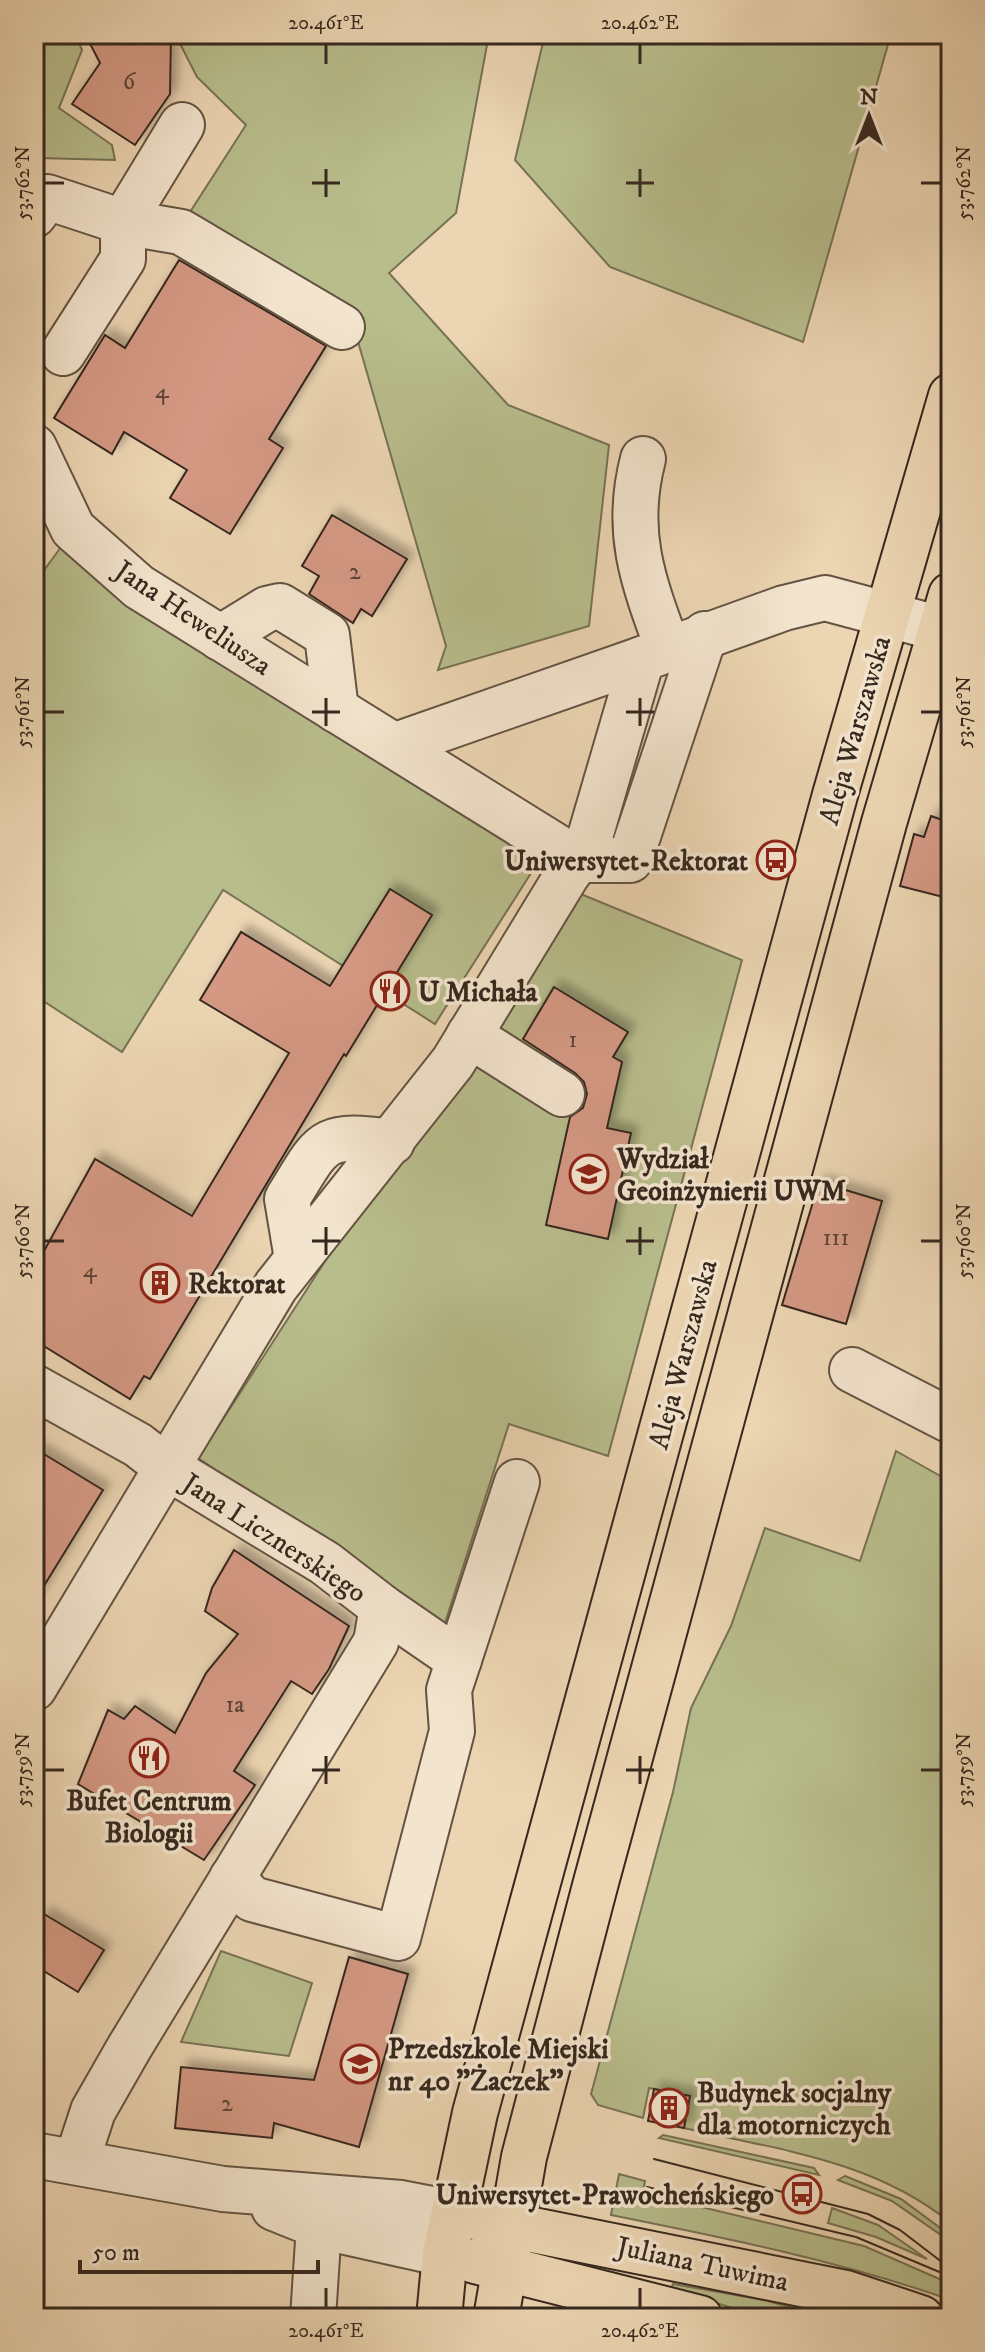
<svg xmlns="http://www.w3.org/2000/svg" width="985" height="2352" font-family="'IM FELL DW Pica',serif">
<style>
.green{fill:#b8bd8c;stroke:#777255;stroke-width:2}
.building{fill:#d49883;stroke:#36281e;stroke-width:2;filter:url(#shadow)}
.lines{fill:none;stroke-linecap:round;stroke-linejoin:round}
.minor-casing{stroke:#645343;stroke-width:48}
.major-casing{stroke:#36281e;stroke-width:48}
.minor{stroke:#f3e4cd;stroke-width:44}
.major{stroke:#ecd5b2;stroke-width:44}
.tram{stroke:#36281e;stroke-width:2}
.ticks{fill:none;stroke:#36281e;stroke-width:3}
.labels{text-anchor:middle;stroke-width:7;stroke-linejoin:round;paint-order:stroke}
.number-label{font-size:24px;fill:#5e4437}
.street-label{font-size:28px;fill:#36281e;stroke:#f3e4cd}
.poi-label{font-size:28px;font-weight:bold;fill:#36281e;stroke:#f3e4cd;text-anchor:start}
.neatline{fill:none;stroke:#36281e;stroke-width:3}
.ticks-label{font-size:20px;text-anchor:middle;fill:#36281e}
</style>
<defs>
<filter id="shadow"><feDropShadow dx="7" dy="-7" stdDeviation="4" flood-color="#0004"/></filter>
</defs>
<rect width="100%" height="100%" fill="#ecd5b2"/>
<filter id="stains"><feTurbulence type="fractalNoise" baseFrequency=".0025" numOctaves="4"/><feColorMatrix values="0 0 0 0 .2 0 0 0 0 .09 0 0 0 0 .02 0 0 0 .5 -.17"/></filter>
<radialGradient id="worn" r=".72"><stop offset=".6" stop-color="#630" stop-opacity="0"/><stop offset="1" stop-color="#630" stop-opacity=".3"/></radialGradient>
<g class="green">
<path d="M 34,34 L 75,34 L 82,50 L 59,108 L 112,145 L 115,160 L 37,158 L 34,154 Z"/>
<path d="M 175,34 L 489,34 L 456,213 L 389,273 L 508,405 L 609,445 L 589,626 L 438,670 L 446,646 L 352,321 L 183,223 L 246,125 L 197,77 Z"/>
<path d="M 545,34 L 891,34 L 803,342 L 610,267 L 515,160 Z"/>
<path d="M 61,547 L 540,859 L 435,1024 L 223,890 L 122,1052 L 34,995 L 34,584 Z"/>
<path d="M 566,888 L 742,960 L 608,1456 L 509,1424 L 444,1626 L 198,1458 Z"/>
<path d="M 896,1451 L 951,1482 L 951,2223 C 873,2160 779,2150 684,2128 L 690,2096 L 649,2088 L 643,2118 L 598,2105 L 591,2094 L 673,1792 L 691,1708 L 731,1626 L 765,1528 L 860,1561 Z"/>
<path d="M 221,1951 L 312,1983 L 289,2056 L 181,2042 Z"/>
<path d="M 663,2135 L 814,2168 L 819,2175 L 659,2138 Z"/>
<path d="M 619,2174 L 645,2181 L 643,2193 L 864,2246 L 951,2284 L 951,2300 C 840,2261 726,2238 611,2215 Z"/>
<path d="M 845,2176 L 901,2199 L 951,2236 L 951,2242 L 892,2201 L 838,2180 Z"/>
<path d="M 832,2208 L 878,2225 L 927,2259 L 876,2237 L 828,2223 Z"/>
<path d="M 673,2284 L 764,2300 L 829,2318 L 765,2318 L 671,2289 Z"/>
</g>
<g class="building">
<path d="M 85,34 L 171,34 L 170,94 L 135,145 L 72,104 L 100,63 Z"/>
<path d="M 179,260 L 326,346 L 269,439 L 283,448 L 230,534 L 170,498 L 187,470 L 124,432 L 112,454 L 54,418 L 105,335 L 125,348 Z"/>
<path d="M 332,515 L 407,559 L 372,616 L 361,609 L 353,623 L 309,594 L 319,576 L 302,566 Z"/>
<path d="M 931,816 L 951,823 L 951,899 L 900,886 L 914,834 L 924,837 Z"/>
<path d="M 390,889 L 432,915 L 346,1056 L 344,1054 L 150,1379 L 144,1376 L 130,1399 L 34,1340 L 34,1269 L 95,1159 L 192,1216 L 289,1053 L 200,1000 L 241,932 L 330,986 Z"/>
<path d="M 554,987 L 628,1032 L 613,1057 L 622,1062 L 607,1128 L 631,1133 L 608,1239 L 546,1225 L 570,1117 L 583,1108 L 587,1094 L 584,1082 L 575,1073 L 523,1039 Z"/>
<path d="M 819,1182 L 882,1201 L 846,1324 L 782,1305 Z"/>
<path d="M 34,1448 L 103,1490 L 34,1602 Z"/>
<path d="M 234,1550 L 349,1626 L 329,1669 L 312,1694 L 291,1681 L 234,1771 L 255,1785 L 204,1860 L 78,1784 L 108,1710 L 124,1719 L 135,1706 L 175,1733 L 206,1673 L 238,1634 L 205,1611 L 212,1588 Z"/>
<path d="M 44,1914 L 104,1950 L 78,1992 L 34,1965 L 34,1931 Z"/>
<path d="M 349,1957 L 408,1974 L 359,2147 L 274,2123 L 272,2138 L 175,2128 L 181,2067 L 314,2080 Z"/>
<path d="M 654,2089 L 690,2096 L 684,2128 L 648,2121 Z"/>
</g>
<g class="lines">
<g class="minor-casing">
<g id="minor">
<path d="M 182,125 L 123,222 L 181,232 L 342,327"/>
<path d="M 34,215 L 47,197 L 123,222 L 123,259 L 63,353"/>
<path d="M 34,447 L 73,529 L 139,587 L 578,860 L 587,847 L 642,659 L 784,608 L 825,598 L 941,629"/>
<path d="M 643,459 C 624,532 643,581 668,649"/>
<path d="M 220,638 L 267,609 L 280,606 L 327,635 L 336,710"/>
<path d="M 396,745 L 642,659"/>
<path d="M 469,1035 L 562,1094"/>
<path d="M 297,1259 L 287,1199 C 323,1141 320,1132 392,1142"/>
<path d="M 852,1370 L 951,1421"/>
<path d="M 34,1387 L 138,1445 L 165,1466 L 325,1563 L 382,1607 L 376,1642 L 129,2048 L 93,2111 L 77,2160"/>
<path d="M 382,1607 L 459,1660"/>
<path d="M 34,1688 L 276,1286 L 453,1062 L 567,875 L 578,860 L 630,860 L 705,634"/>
<path d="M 232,1878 L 252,1899 L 398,1938 L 452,1731 L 449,1690 L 517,1482"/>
<path d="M 34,2155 L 223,2189 L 401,2203 L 453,2213"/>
<path d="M 274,2208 L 319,2226 L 445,2254"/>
<path d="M 313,2318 L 319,2226"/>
</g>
</g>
<g class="major-casing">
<g id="major">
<path d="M 483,2220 L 846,2293 L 921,2318"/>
<path d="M 475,2261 L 700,2318"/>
<path d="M 439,2318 L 445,2254 L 475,2113 L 835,795 L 951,396"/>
<path d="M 496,2318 L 524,2157 L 595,1886 L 884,823 L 951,595"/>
</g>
</g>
<use href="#minor" class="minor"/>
<use href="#major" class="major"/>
<g class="tram">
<path d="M 654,2159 L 868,2214 L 900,2230 L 951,2269"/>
<path d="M 647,2187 L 856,2237 L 949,2276"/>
</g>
</g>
<path class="ticks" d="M 326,44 L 326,64M 640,44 L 640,64M 326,169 L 326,197M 640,169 L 640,197M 44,183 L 64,183M 312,183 L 340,183M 626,183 L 654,183M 921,183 L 941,183M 326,698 L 326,726M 640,698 L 640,726M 44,712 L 64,712M 312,712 L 340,712M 626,712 L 654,712M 921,712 L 941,712M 326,1227 L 326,1255M 640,1227 L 640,1255M 44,1241 L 64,1241M 312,1241 L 340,1241M 626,1241 L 654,1241M 921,1241 L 941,1241M 326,1756 L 326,1784M 640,1756 L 640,1784M 44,1770 L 64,1770M 312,1770 L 340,1770M 626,1770 L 654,1770M 921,1770 L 941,1770M 326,2288 L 326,2308M 640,2288 L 640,2308"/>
<defs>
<g id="bus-ring" transform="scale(2)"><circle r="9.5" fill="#f3e4cd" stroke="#8f2418" stroke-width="1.5"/><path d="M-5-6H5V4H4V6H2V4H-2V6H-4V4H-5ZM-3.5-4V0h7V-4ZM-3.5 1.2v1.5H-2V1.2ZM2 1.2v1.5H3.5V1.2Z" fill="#8f2418"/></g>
<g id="restaurant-ring" transform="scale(2)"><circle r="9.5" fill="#f3e4cd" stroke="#8f2418" stroke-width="1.5"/><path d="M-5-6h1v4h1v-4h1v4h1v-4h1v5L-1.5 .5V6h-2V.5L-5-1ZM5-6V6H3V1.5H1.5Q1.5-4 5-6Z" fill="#8f2418"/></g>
<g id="university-ring" transform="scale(2)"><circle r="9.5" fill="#f3e4cd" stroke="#8f2418" stroke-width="1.5"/><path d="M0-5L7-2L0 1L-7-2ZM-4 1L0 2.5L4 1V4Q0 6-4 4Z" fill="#8f2418"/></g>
<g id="building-ring" transform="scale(2)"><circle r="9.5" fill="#f3e4cd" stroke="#8f2418" stroke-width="1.5"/><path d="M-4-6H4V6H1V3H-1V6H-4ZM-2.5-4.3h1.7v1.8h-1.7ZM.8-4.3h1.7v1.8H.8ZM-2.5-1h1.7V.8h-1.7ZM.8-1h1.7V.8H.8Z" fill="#8f2418"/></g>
<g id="school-ring" transform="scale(2)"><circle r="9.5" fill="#f3e4cd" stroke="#8f2418" stroke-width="1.5"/><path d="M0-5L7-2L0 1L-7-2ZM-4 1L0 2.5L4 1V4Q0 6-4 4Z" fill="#8f2418"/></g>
</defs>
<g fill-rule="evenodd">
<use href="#bus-ring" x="776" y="860"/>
<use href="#restaurant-ring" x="390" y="991"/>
<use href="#university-ring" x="589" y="1174"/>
<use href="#building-ring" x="160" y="1283"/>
<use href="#restaurant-ring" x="149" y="1758"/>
<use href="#school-ring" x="360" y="2064"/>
<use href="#building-ring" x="669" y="2108"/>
<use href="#bus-ring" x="802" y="2194"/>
</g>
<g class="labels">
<g class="number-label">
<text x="129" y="89">6</text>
<text x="162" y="398">4</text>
<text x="355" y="579">2</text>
<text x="573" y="1047">1</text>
<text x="836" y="1245">111</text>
<text x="90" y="1277">4</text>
<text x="235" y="1712">1a</text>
<text x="227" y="2111">2</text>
</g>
<g class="street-label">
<text transform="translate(194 617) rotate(34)" y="10">Jana Heweliusza</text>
<text transform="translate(854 730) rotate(-74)" y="10">Aleja Warszawska</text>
<text transform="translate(682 1354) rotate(-75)" y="10">Aleja Warszawska</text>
<text transform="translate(275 1537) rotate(33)" y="10">Jana Licznerskiego</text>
<text transform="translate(703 2263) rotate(12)" y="10">Juliana Tuwima</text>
</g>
<g class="poi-label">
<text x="748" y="870" text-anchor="end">Uniwersytet-Rektorat</text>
<text x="418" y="1001">U Michała</text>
<text x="617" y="1168">Wydział<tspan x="617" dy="32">Geoinżynierii UWM</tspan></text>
<text x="188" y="1293">Rektorat</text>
<text x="149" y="1810" text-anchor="middle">Bufet Centrum<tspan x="149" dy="32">Biologii</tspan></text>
<text x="388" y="2058">Przedszkole Miejski<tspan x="388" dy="32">nr 40 "Żaczek"</tspan></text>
<text x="697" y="2102">Budynek socjalny<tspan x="697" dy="32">dla motorniczych</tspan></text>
<text x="774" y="2204" text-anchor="end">Uniwersytet-Prawocheńskiego</text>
</g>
</g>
<rect width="985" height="2352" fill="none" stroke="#ecd5b2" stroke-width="88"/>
<g transform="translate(869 116)" stroke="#f3e4cd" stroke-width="6" paint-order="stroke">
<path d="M0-6L14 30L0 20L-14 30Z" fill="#36281e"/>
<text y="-12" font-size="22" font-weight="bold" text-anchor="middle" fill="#36281e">N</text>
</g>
<path d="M80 2260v12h238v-12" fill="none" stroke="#36281e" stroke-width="4"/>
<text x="92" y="2260" font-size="24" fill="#36281e" stroke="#f3e4cd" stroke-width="6" paint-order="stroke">50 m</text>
<rect x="44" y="44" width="897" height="2264" class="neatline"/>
<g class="ticks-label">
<text x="326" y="29">20.461°E</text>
<text x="640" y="29">20.462°E</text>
<text transform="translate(22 183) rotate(-90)" y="7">53.762°N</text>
<text transform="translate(963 183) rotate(-90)" y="7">53.762°N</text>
<text transform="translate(22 712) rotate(-90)" y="7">53.761°N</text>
<text transform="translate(963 712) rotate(-90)" y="7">53.761°N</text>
<text transform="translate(22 1241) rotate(-90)" y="7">53.760°N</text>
<text transform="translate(963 1241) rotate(-90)" y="7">53.760°N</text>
<text transform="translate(22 1770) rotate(-90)" y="7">53.759°N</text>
<text transform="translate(963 1770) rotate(-90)" y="7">53.759°N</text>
<text x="326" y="2337">20.461°E</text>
<text x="640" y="2337">20.462°E</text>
</g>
<rect width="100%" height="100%" filter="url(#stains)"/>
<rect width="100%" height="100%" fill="url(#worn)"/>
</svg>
